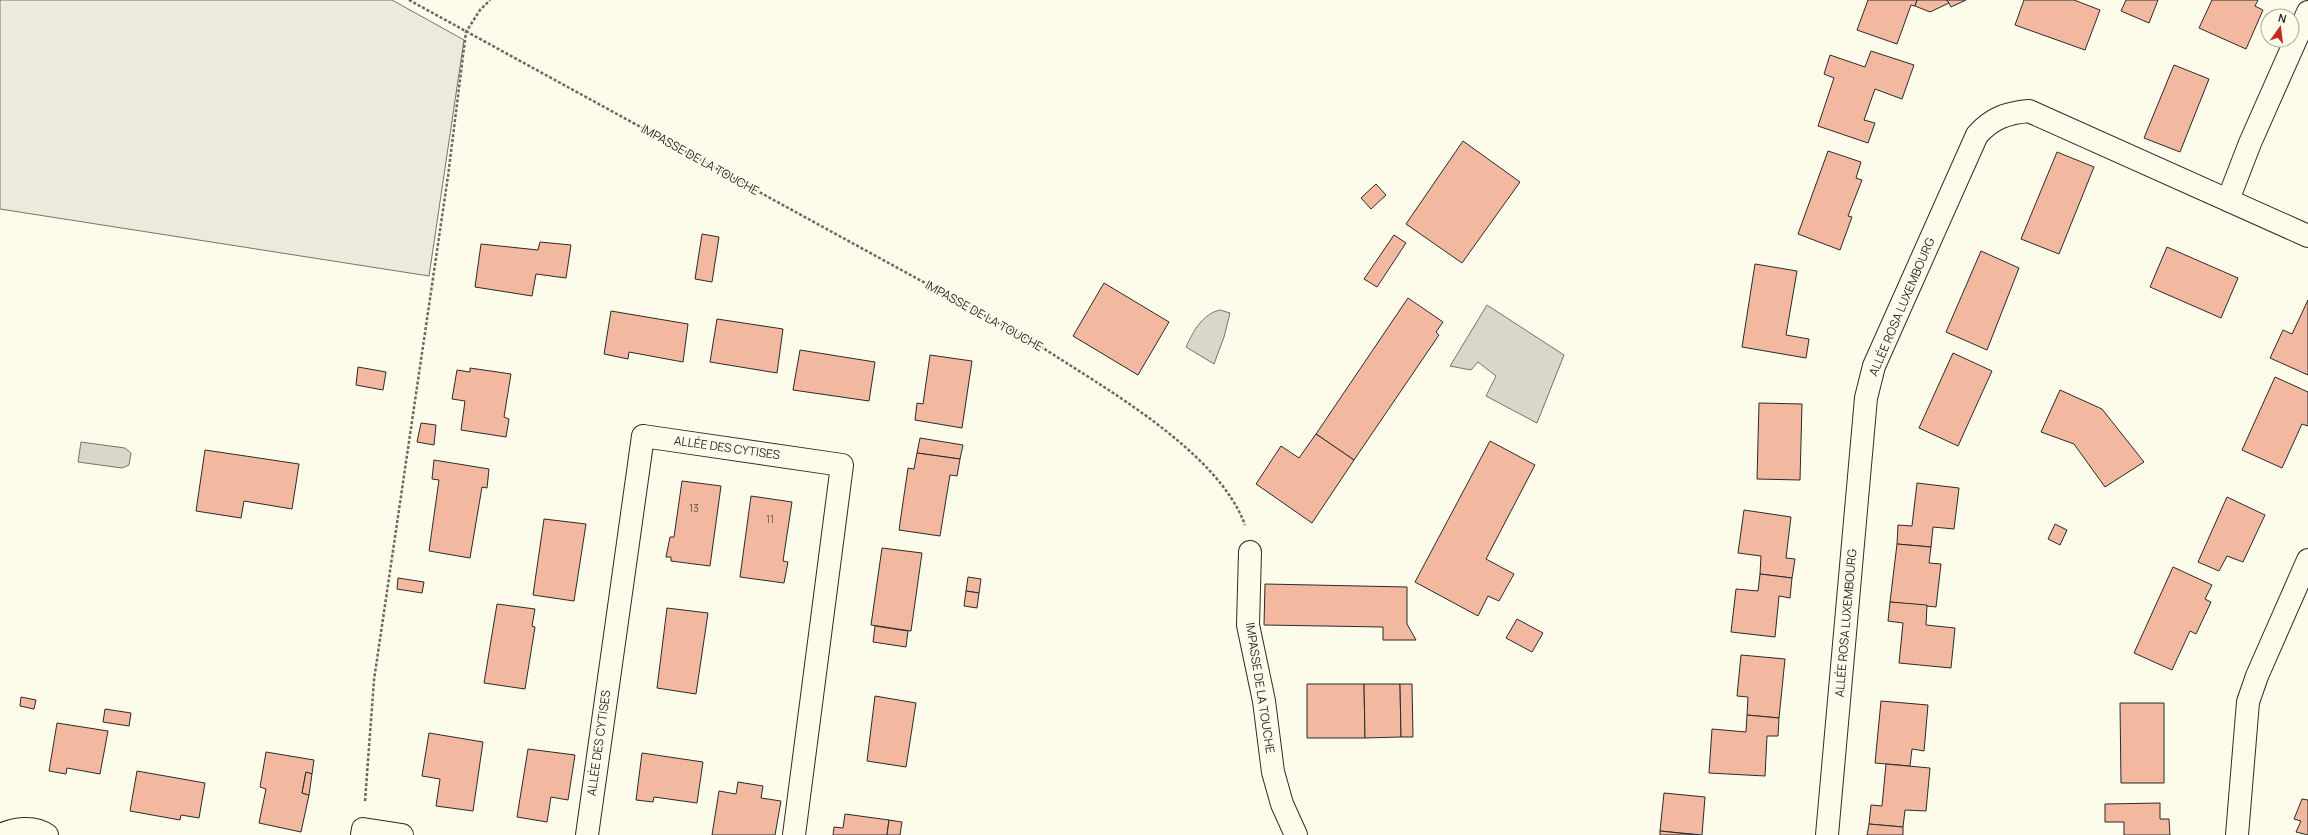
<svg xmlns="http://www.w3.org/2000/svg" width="2308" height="835" font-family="Manrope,sans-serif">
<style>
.green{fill:#ecebdb;stroke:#74746e}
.water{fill:#d8d7c9;stroke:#74746e}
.building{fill:#f2b8a0;stroke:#2b2b2b}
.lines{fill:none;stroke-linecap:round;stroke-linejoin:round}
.street-casing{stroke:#2b2b2b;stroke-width:24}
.path{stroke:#6a6964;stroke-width:2.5;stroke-dasharray:3 2;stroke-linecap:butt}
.street{stroke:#fdfbea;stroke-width:22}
.labels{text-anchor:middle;stroke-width:3;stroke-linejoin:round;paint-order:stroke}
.number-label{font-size:10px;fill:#5d4e48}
.street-label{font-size:12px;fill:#2b2b2b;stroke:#fdfbea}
</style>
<rect width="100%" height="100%" fill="#fdfbea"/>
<path class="green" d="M 0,0 L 392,0 L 464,40 L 429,276 L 0,209 Z"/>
<g class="water">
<path d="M 1487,305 L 1564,355 L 1537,423 L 1486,396 L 1496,376 L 1478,362 L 1471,370 L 1450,366 Z"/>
<path d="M 1220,310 L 1230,313 L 1224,337 L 1214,364 L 1186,347 C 1193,332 1202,314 1220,310 Z"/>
<path d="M 81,442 L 125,448 L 131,453 L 129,465 L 122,468 L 78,462 Z"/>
</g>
<g class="building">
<path d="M 1868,0 L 1917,0 L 1915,6 L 1911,5 L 1897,44 L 1857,30 Z"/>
<path d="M 1917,0 L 1947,0 L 1949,3 L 1930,12 L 1915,6 Z"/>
<path d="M 1947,0 L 1966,0 L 1951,7 Z"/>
<path d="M 2024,0 L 2074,0 L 2100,10 L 2085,50 L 2015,25 Z"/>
<path d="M 2126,0 L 2158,0 L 2149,23 L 2121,11 Z"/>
<path d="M 2212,0 L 2258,0 L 2255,6 L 2263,10 L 2246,49 L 2199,28 Z"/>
<path d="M 1871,51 L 1914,65 L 1902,99 L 1875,89 L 1864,120 L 1875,123 L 1868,143 L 1818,126 L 1834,78 L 1824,74 L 1830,55 L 1865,67 Z"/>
<path d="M 2174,65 L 2209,79 L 2180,152 L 2144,138 Z"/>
<path d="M 1463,141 L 1520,182 L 1462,263 L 1406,224 Z"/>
<path d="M 1828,151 L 1861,162 L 1856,178 L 1862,180 L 1848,216 L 1852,217 L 1840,250 L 1798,234 Z"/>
<path d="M 2057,152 L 2094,167 L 2059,254 L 2021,239 Z"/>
<path d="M 1376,184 L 1386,195 L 1371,209 L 1361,198 Z"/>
<path d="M 702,234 L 719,237 L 712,282 L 695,279 Z"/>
<path d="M 1394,235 L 1406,243 L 1377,287 L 1364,279 Z"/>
<path d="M 540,242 L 571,245 L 566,278 L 536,274 L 532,296 L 475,287 L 481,244 L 538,250 Z"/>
<path d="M 2167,247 L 2238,278 L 2221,318 L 2150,287 Z"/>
<path d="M 1981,251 L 2019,268 L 1987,350 L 1946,332 Z"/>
<path d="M 1755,264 L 1797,271 L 1786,335 L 1809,339 L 1806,358 L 1742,347 Z"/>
<path d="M 1104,283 L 1169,322 L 1138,375 L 1073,336 Z"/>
<path d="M 1408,298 L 1443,322 L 1436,332 L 1439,335 L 1354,460 L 1316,434 Z"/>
<path d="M 2308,300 L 2308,375 L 2270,358 L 2283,330 L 2292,334 Z"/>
<path d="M 611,311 L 688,324 L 683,362 L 629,352 L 628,359 L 604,354 Z"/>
<path d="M 717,319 L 783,329 L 777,373 L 710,362 Z"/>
<path d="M 800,350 L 875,362 L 869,401 L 793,390 Z"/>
<path d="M 1953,353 L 1992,371 L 1958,446 L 1919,428 Z"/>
<path d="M 930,355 L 972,361 L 962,428 L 915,420 L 917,403 L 923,404 Z"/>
<path d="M 358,367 L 386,372 L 383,390 L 356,385 Z"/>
<path d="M 470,368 L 511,374 L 504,417 L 509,419 L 506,437 L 461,430 L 465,401 L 452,399 L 457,370 L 470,372 Z"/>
<path d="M 2275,377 L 2308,392 L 2308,426 L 2302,424 L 2282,468 L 2242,450 Z"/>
<path d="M 2060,390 L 2102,409 L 2144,462 L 2105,487 L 2074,444 L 2041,432 Z"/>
<path d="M 1759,403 L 1802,404 L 1800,480 L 1757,479 Z"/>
<path d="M 421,423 L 436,425 L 434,445 L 417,442 Z"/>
<path d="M 1316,434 L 1354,460 L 1312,523 L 1256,484 L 1281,446 L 1299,458 Z"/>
<path d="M 920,438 L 963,445 L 960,459 L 917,453 Z"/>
<path d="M 1490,441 L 1535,465 L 1486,559 L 1514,574 L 1499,601 L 1488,596 L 1478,616 L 1415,582 Z"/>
<path d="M 205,450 L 299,464 L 292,509 L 244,501 L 241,518 L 196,511 Z"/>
<path d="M 917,453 L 960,459 L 957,476 L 950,475 L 940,536 L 899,530 L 908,468 L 914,469 Z"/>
<path d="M 434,460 L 489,469 L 487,488 L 482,487 L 470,558 L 429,551 L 439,480 L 432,479 Z"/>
<path d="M 682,481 L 721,486 L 710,566 L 671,561 L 671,557 L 666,557 L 670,537 L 674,537 Z"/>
<path d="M 1917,483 L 1959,488 L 1954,529 L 1933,527 L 1931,547 L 1897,544 L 1898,525 L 1912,526 Z"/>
<path d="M 751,496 L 792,502 L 783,561 L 788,562 L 784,583 L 740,577 Z"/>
<path d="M 2227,497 L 2265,515 L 2243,562 L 2227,556 L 2219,571 L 2198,562 Z"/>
<path d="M 1744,510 L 1791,517 L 1786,558 L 1795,559 L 1792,578 L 1760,574 L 1761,556 L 1738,553 Z"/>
<path d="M 544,519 L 586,524 L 574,601 L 533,595 Z"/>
<path d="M 2055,524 L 2067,530 L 2060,545 L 2048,539 Z"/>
<path d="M 1897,544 L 1931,547 L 1929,563 L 1941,564 L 1936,607 L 1890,602 Z"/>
<path d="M 882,548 L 922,553 L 911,631 L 871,625 Z"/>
<path d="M 2173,567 L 2212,585 L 2205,599 L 2211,602 L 2196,634 L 2190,631 L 2172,670 L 2134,653 Z"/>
<path d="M 1760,574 L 1792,578 L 1790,598 L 1779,596 L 1775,637 L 1731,632 L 1736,589 L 1758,591 Z"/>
<path d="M 968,577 L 981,579 L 979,593 L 966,591 Z"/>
<path d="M 398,578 L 424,582 L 422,593 L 397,589 Z"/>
<path d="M 1265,584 L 1407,587 L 1407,624 L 1416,640 L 1383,640 L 1383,627 L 1264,625 Z"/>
<path d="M 966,591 L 979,593 L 977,608 L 964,606 Z"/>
<path d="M 1890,602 L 1927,605 L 1926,625 L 1955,628 L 1951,668 L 1899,663 L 1903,623 L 1888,621 Z"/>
<path d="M 497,604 L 535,609 L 532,626 L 535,627 L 525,689 L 484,683 Z"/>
<path d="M 667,608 L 708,613 L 696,694 L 657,688 Z"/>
<path d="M 1517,619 L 1543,633 L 1532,652 L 1506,638 Z"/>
<path d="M 875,626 L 908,631 L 906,647 L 873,642 Z"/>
<path d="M 1741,655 L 1785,659 L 1779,718 L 1747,715 L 1748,697 L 1737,696 Z"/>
<path d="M 1307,684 L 1364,684 L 1365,738 L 1307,738 Z"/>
<path d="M 1364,684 L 1400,684 L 1401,737 L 1365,738 Z"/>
<path d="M 1400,684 L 1412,684 L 1413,737 L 1401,737 Z"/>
<path d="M 875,696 L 916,703 L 906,767 L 867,761 Z"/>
<path d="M 21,697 L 36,700 L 34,709 L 20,706 Z"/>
<path d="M 1881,701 L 1928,705 L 1924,751 L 1912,749 L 1910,766 L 1875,763 Z"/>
<path d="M 2120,703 L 2164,703 L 2164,783 L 2121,783 Z"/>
<path d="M 105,709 L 131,713 L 129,726 L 103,722 Z"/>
<path d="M 1747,715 L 1779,718 L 1778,736 L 1767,736 L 1765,776 L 1709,773 L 1712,729 L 1746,732 Z"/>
<path d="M 57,723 L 108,731 L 100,774 L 67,768 L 66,774 L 49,771 Z"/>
<path d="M 429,733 L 483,742 L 473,811 L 436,806 L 440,779 L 422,776 Z"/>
<path d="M 528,749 L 575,755 L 568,800 L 551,797 L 547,822 L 517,817 Z"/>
<path d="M 266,752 L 314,760 L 312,774 L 306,772 L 302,793 L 309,795 L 301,832 L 259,823 L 266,789 L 260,787 Z"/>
<path d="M 642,753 L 703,762 L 697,803 L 654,797 L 653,802 L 636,800 Z"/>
<path d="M 1886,764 L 1930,768 L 1926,811 L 1905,810 L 1903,827 L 1869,824 L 1871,805 L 1882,806 Z"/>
<path d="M 137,771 L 205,783 L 199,818 L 181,815 L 180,820 L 130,811 Z"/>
<path d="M 306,772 L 312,774 L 309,795 L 302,793 Z"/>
<path d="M 738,782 L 763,786 L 761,798 L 781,801 L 775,835 L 712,835 L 719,791 L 736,794 Z"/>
<path d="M 1664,793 L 1705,797 L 1702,835 L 1660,831 Z"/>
<path d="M 2302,799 L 2308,800 L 2308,835 L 2296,832 L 2301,821 L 2294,819 Z"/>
<path d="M 2160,803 L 2160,819 L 2169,819 L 2170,835 L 2124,835 L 2124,822 L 2105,822 L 2105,804 Z"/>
<path d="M 845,814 L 889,820 L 887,835 L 833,835 L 834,827 L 843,828 Z"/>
<path d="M 889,820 L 902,822 L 900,835 L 887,835 Z"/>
<path d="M 1869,824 L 1903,827 L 1903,835 L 1867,835 Z"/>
<path d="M 1660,831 L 1698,835 L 1660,835 Z"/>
</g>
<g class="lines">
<g class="street-casing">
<g id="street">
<path d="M 2228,200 L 2250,143 L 2308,12"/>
<path d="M 1250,552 L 1248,625 L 1264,701 L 1273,772 L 1282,804 L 1296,835"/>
<path d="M 0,835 C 14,829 33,825 47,835"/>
<path d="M 362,835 L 363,829 L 402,835"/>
<path d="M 587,835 L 643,436 L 842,465 L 794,835"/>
<path d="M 1827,835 L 1866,398 L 1874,366 L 1977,135 C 1992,118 2007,113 2029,111 L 2308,236"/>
<path d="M 2237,835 L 2248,702 L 2257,676 L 2308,560"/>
</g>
</g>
<g class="path">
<path d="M 409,0 L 1040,346 C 1104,388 1218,451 1245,525"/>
<path d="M 365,801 L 374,680 L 448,176 L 466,32 L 480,10 L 490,0"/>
</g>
<use href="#street" class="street"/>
</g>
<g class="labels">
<g class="number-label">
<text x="694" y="512">13</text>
<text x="770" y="523">11</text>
</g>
<g class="street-label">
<text transform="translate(700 160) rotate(29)" y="4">IMPASSE DE LA TOUCHE</text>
<text transform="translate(1902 307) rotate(-67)" y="4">ALLÉE ROSA LUXEMBOURG</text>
<text transform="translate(984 316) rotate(29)" y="4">IMPASSE DE LA TOUCHE</text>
<text transform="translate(727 448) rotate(8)" y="4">ALLÉE DES CYTISES</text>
<text transform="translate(1846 623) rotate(-85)" y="4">ALLÉE ROSA LUXEMBOURG</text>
<text transform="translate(1260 688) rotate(81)" y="4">IMPASSE DE LA TOUCHE</text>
<text transform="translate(599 743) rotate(-82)" y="4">ALLÉE DES CYTISES</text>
</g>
</g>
<g transform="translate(2280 28) rotate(14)"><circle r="19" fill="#fdfbea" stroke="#a9a89e"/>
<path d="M0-3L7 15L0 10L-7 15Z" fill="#c62828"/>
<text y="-6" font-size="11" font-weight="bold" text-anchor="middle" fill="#2b2b2b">N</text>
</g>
</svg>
